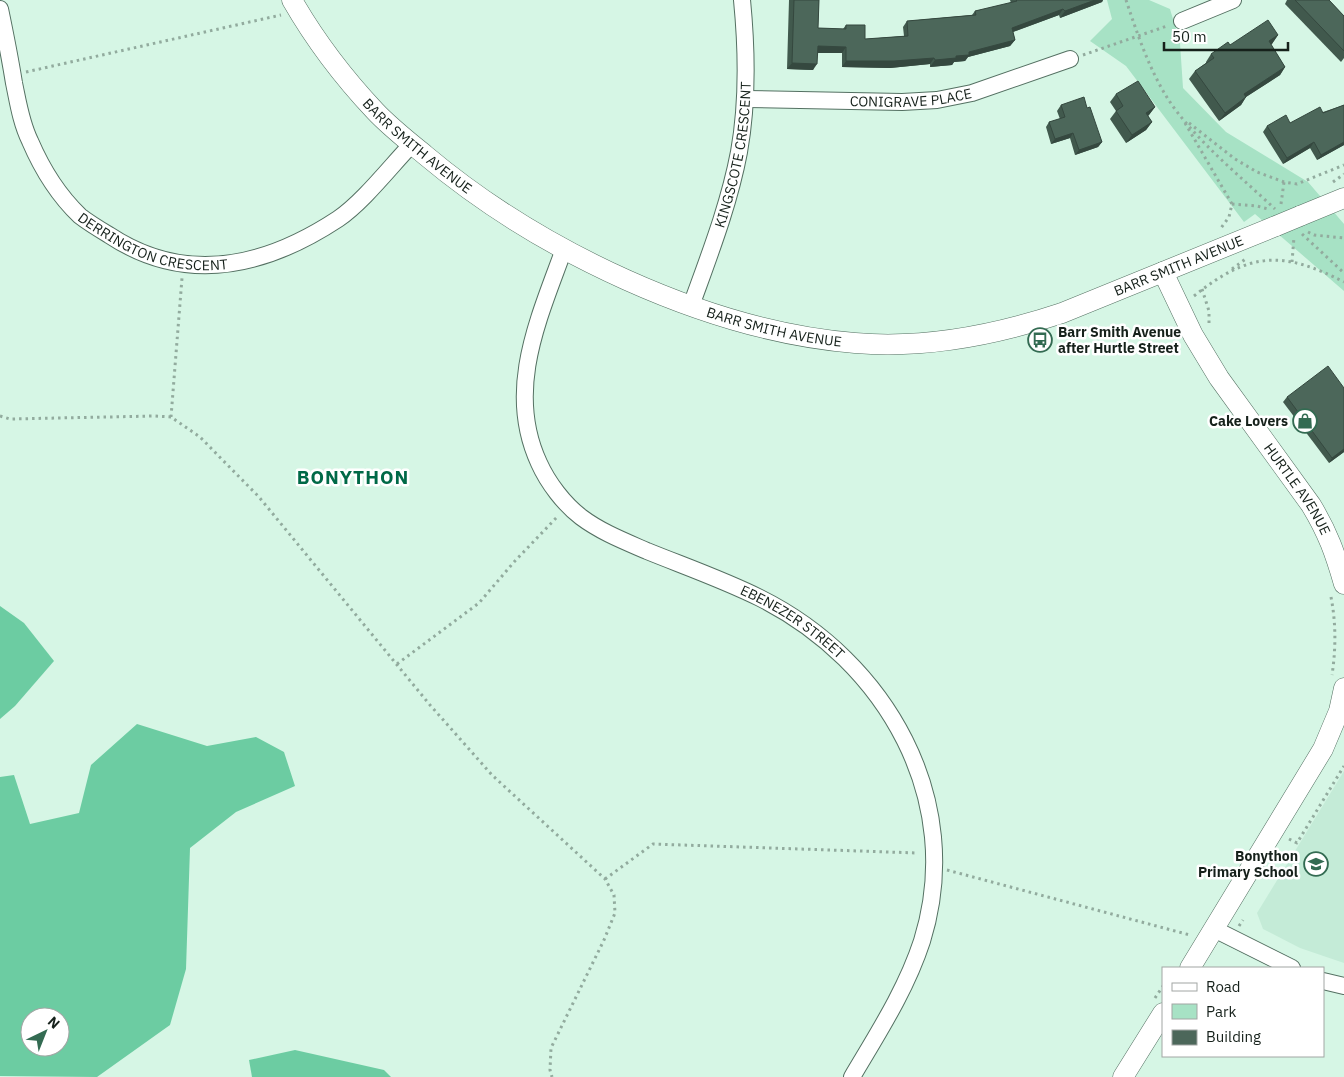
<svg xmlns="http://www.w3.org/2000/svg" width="1344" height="1077" font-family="'IBM Plex Sans',sans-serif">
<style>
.built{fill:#c4ebd7}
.green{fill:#a7e2c5}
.forest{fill:#6ccca2;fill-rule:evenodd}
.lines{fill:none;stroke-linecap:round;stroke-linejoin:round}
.minor-casing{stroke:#547062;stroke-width:18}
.tertiary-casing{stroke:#547062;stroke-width:21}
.path{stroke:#92ab9e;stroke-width:3;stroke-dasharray:2.5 4;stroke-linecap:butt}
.minor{stroke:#fff;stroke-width:16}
.tertiary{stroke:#fff;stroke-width:20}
.tertiary-bridge-casing{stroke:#547062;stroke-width:21;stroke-linecap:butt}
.tertiary-bridge{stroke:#fff;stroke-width:20}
.wall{fill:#41594d}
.shaded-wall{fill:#35483f}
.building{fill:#4c675a;stroke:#35483f}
.labels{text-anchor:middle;stroke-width:5;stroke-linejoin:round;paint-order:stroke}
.street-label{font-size:14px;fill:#16211b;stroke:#fff}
.poi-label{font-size:14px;font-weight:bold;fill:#16211b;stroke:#fff;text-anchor:end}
.district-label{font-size:19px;font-weight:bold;letter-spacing:1px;fill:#006947;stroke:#fff}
</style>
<rect width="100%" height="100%" fill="#d6f6e5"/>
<path class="built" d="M 1344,771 L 1344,963 L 1300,948 L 1263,929 L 1257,913 Z"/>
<path class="green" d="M 1107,0 L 1149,0 L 1170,9 L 1180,43 L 1183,88 L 1226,132 L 1308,182 L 1344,224 L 1344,291 L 1255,214 L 1244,222 L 1126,66 L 1090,41 L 1112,19 Z"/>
<g class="forest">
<path d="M 0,606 L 24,623 L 54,661 L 15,706 L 0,719 Z"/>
<path d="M 137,724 L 207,746 L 256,737 L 284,752 L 295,786 L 236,812 L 190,848 L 186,969 L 170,1025 L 97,1077 L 0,1076 L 0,777 L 14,775 L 30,824 L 79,813 L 91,765 ZM 30,1017 L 60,1017 L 60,1047 L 30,1047 Z"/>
<path d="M 295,1050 L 384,1070 L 391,1077 L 252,1077 L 249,1060 Z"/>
</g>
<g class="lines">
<g class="minor-casing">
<g id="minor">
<path id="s1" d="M 0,9 C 5,33 10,58 14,83 C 18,102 21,123 30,141 C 42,169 58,195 80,216 C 89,223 99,229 109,235 C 186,286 265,267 338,219 C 363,202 390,167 412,144"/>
<path d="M 1182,21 L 1233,0"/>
<path id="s2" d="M 746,99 L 902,102 L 937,100 L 972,93 L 1070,59"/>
<path id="s3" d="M 564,249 C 539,318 505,390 539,463 C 548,483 564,504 581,517 C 601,532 624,541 647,551 C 684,566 724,580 760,598 C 886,661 966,800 922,941 C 906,990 878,1033 852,1077"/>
<path id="s4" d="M 691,306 C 709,256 729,205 739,152 C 748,102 747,51 742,0"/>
<path d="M 1214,929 L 1292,968"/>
<path d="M 1323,981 L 1344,986"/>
</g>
</g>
<g class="tertiary-casing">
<g id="tertiary">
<path id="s5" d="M 292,0 C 315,40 343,77 375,111 C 390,127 408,141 425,155 C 538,250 707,331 855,343 C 925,349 996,335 1062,313 L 1276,226"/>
<path d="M 1300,216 L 1344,198"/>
<path id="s6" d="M 1163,272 L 1193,335 L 1219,378 L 1311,505 C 1328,533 1335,553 1344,584"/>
<path d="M 1190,968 L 1323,749 L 1339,711 L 1344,688"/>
<path d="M 1123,1077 L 1163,1013"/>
</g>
</g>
<g class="path">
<path d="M 1126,0 C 1137,33 1149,69 1168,99 C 1194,139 1240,176 1275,209"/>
<path d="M 1083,55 L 1167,26"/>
<path d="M 26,72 L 281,15"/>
<path d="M 1185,123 L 1232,204 L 1229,217 L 1221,228"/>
<path d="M 1189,123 L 1235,159 L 1257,172 L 1284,182 L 1297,184 L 1344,165"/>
<path d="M 1333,182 L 1344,174"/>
<path d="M 1232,204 L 1257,206 L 1268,209"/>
<path d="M 1281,204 L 1284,182"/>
<path d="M 1308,232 L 1314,235 L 1344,238"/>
<path d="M 1302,234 L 1344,273"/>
<path d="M 1292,262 L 1294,237"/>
<path d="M 1232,269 L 1247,258"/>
<path d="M 1202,289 L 1209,311 L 1209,327"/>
<path d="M 1194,296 C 1249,252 1282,250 1344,282"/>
<path d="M 0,416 L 10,419 L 155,416 L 171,417 L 200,437 L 259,497 L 430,705 L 492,775 L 605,879 L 614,895 L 615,913 L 604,940 L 551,1048 L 550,1070 L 552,1077"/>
<path d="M 171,417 L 182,278"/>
<path d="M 1331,597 C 1336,623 1336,648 1332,675"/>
<path d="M 397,664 L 479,603 L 514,562 L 558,516"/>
<path d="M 1289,839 L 1297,843 L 1344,766"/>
<path d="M 947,870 L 1190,935"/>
<path d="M 605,879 L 653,844 L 918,853"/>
<path d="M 1239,926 L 1243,920"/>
<path d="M 1155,998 L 1163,986"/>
</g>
<use href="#minor" class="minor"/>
<use href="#tertiary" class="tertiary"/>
<g class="tertiary-bridge-casing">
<path id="tertiary-bridge" d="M 1276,226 L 1300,216"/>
</g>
<use href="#tertiary-bridge" class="tertiary-bridge"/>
</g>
<g class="wall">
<path d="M 789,0 L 819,0 L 818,28 L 843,29 L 846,25 L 865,39 L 904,36 L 903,27 L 907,21 L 972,15 L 975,11 L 1011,3 L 1010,0 L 1103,0 L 1102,2 L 1060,18 L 1059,15 L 1013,32 L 1015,40 L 1010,46 L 968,57 L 965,61 L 954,62 L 952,65 L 930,67 L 930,64 L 890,68 L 842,67 L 842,53 L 818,53 L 813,70 L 787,69 Z"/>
<path d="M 1287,0 L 1329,0 L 1344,16 L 1344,58 L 1341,62 L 1285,4 Z"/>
<path d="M 1278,35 L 1271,45 L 1285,67 L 1280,75 L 1246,97 L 1241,105 L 1219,121 L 1189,79 L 1195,71 L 1206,63 L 1206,62 L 1211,54 L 1230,45 Z"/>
<path d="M 1116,94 L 1155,107 L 1148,116 L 1152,122 L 1146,130 L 1126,143 L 1110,119 L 1116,111 L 1110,102 Z"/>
<path d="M 1061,105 L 1087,108 L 1102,142 L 1098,147 L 1075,155 L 1070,138 L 1051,144 L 1046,127 L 1049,122 L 1060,119 L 1057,111 Z"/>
<path d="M 1344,105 L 1344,145 L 1317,160 L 1310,148 L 1283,164 L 1263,132 L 1267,126 L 1290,123 Z"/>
<path d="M 1344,388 L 1344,452 L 1329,463 L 1283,402 L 1287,397 Z"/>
</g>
<g class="shaded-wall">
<path d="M 1095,0 L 1103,0 L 1102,2 L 1060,18 L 1065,11 Z"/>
<path d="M 1063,9 L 1059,15 L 1007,34 L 1012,28 Z"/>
<path d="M 1278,35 L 1272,44 L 1263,50 L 1269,41 Z"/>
<path d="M 1015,40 L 1010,46 L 968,57 L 965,61 L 954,62 L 952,65 L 930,67 L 935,60 L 956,56 L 969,52 Z"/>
<path d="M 818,46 L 846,47 L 842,53 L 813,53 Z"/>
<path d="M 934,58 L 930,64 L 890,68 L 842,67 L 846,61 Z"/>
<path d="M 792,63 L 817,64 L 813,70 L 787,69 Z"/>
<path d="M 1285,67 L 1280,75 L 1238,102 L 1244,94 Z"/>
<path d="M 1246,97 L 1241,105 L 1219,121 L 1225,113 Z"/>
<path d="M 1155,107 L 1149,115 L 1140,121 L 1146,113 Z"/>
<path d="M 1152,122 L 1146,130 L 1126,143 L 1132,135 Z"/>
<path d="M 1073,133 L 1070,138 L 1051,144 L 1055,139 Z"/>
<path d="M 1102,142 L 1098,147 L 1075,155 L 1079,150 Z"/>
<path d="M 1314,142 L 1310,148 L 1283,164 L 1287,158 Z"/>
<path d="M 1344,142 L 1344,145 L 1317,160 L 1321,155 Z"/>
<path d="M 1344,449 L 1344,452 L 1329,463 L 1332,458 Z"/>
</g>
<g class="building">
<path d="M 794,0 L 819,0 L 818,28 L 846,29 L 846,25 L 865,25 L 865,39 L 908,36 L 907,21 L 976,15 L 975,11 L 1017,1 L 1016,0 L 1095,0 L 1065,11 L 1063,9 L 1012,28 L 1015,40 L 969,52 L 969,55 L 956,56 L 956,58 L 935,60 L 934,58 L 894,61 L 846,61 L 846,47 L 818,46 L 817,64 L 792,63 Z"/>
<path d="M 1295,0 L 1329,0 L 1344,16 L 1344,51 Z"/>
<path d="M 1268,20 L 1278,35 L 1269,41 L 1285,67 L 1244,94 L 1246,97 L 1225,113 L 1195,71 L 1214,58 L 1211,54 L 1228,42 L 1230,45 Z"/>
<path d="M 1138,81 L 1155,107 L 1146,113 L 1152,122 L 1132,135 L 1116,111 L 1123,106 L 1116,94 Z"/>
<path d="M 1084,97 L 1087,108 L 1090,107 L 1102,142 L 1079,150 L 1073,133 L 1055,139 L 1049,122 L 1065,117 L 1061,105 Z"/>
<path d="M 1344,105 L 1344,142 L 1321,155 L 1314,142 L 1287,158 L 1267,126 L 1286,115 L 1290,123 L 1320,107 L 1323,113 Z"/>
<path d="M 1328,366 L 1344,388 L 1344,449 L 1332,458 L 1287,397 Z"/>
</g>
<defs>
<g id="bus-ring" transform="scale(1.25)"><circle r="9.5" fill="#fff" stroke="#336b52" stroke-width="1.5"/><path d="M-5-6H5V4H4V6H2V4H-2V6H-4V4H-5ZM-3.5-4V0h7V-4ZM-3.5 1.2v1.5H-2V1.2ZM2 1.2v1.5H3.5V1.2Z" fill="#336b52"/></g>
<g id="shop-ring" transform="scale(1.25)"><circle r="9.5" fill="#fff" stroke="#336b52" stroke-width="1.5"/><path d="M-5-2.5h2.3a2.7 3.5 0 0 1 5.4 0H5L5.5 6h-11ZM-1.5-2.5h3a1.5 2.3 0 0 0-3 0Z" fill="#336b52"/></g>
<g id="school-ring" transform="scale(1.25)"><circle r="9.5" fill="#fff" stroke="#336b52" stroke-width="1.5"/><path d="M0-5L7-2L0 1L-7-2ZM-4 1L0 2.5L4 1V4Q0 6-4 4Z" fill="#336b52"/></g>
</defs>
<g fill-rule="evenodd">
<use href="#bus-ring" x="1040" y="340"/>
<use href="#shop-ring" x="1305" y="421"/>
<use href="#school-ring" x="1316" y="864"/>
</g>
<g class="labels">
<g class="street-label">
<text dy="5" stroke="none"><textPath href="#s2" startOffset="165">CONIGRAVE PLACE</textPath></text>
<text dy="5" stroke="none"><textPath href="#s5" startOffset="194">BARR SMITH AVENUE</textPath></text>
<text dy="5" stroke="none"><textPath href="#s4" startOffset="158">KINGSCOTE CRESCENT</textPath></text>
<text dy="5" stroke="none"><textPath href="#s1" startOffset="306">DERRINGTON CRESCENT</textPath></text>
<text dy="5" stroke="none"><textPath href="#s5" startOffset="1018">BARR SMITH AVENUE</textPath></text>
<text dy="5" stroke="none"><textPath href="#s5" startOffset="599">BARR SMITH AVENUE</textPath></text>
<text dy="5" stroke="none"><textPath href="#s6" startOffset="256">HURTLE AVENUE</textPath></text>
<text dy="5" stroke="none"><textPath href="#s3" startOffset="528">EBENEZER STREET</textPath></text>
</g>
<g class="poi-label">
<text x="1058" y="337" text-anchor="start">Barr Smith Avenue<tspan x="1058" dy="16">after Hurtle Street</tspan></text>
<text x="1288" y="426">Cake Lovers</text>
<text x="1298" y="861">Bonython<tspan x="1298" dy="16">Primary School</tspan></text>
</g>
<g class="district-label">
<text x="353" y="484">BONYTHON</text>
</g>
</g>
<rect x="1162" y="967" width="162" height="90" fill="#ffffff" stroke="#a2a6a4"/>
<rect x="1172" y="983" width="25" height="8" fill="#ffffff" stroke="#a2a6a4"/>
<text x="1206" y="992" font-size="15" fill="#16211b">Road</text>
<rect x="1172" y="1004" width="25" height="15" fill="#a7e2c5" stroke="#a2a6a4"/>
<text x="1206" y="1017" font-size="15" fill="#16211b">Park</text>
<rect x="1172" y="1030" width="25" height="15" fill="#4c675a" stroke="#a2a6a4"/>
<text x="1206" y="1042" font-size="15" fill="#16211b">Building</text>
<g transform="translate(45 1032) rotate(43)"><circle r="24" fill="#ffffff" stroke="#a2a6a4"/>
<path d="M0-4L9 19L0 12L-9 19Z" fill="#336b52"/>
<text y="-8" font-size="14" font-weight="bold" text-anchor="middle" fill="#16211b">N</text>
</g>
<path d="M1164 42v8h124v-8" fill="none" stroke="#16211b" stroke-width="2.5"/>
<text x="1172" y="42" font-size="15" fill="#16211b" stroke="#ffffff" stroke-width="4" paint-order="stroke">50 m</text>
</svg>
